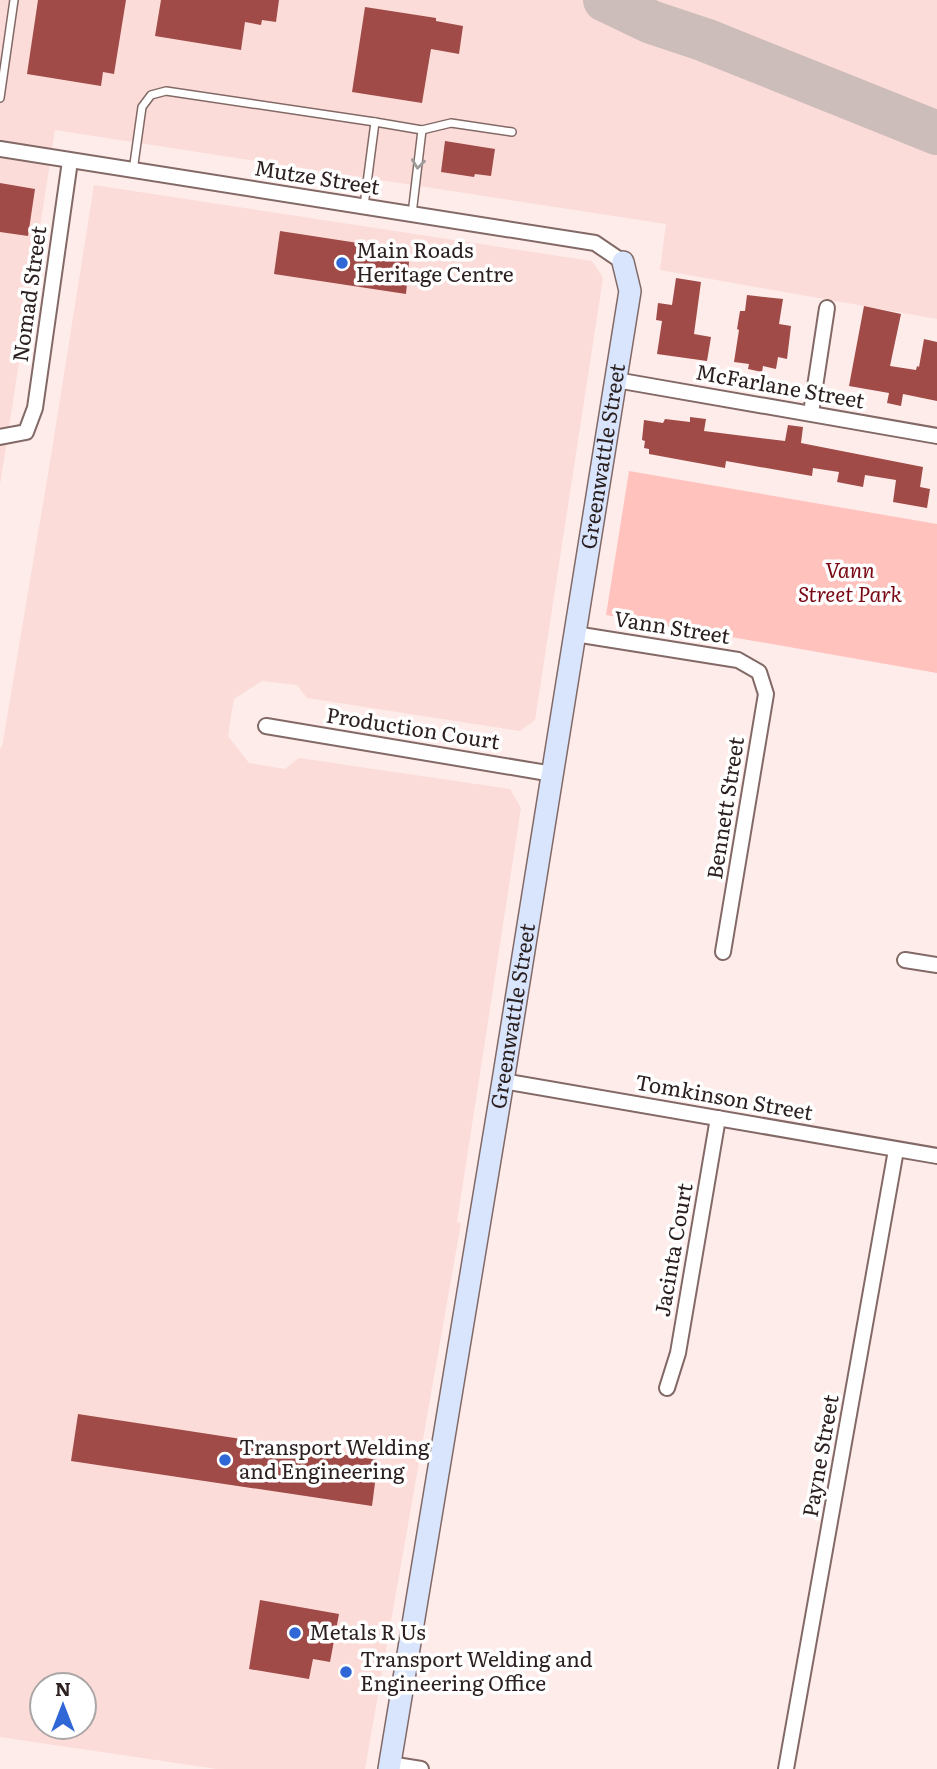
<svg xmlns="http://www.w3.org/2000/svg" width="937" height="1769" font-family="Literata,serif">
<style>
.built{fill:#fbdcd9;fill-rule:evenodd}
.green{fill:#ffc2bd}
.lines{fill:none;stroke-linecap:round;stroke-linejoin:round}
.taxiway{stroke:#ccbcba;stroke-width:44}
.building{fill:#a04b47}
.lane-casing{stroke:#826966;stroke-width:10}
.street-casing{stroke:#826966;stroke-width:18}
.secondary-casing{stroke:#826966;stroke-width:24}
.lane{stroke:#fff;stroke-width:7}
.street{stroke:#fff;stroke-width:14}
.secondary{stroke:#d8e5fd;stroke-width:21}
.oneway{stroke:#a09b9b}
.poi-dot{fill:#2f68d6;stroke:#fff;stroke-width:2.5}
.labels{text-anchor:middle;stroke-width:7;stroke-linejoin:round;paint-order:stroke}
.street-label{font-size:21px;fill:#2c2120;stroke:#fff}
.poi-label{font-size:21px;fill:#2c2120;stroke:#fff;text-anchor:start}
.park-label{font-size:21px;font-style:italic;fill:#790713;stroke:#fff}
</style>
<rect width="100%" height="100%" fill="#feecea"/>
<g class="built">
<path d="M 0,0 L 937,0 L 937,319 L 660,270 L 666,224 L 55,130 L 0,485 Z"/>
<path d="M 94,185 L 592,261 L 603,278 L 535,720 L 520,731 L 307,698 L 297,685 L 262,681 L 234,699 L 230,722 L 228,736 L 249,763 L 285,769 L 299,758 L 510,789 L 521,808 L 457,1222 L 461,1223 L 365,1769 L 217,1769 L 0,1737 L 0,748 L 2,747 L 52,450 ZM 42,1685 L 84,1685 L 84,1727 L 42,1727 Z"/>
</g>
<path class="green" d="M 629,471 L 937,524 L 937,673 L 606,615 Z"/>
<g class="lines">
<path class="taxiway" d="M 605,0 L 651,22 L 705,40 L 937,133"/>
</g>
<g class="building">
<path d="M 38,0 L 126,0 L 114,74 L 103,72 L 101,86 L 27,74 Z"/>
<path d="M 161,0 L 279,0 L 276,22 L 262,20 L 261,25 L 245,22 L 241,50 L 155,36 Z"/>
<path d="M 365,7 L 436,18 L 436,21 L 463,26 L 459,54 L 431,49 L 422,103 L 352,92 Z"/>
<path d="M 445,141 L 495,149 L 491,176 L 475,174 L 474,177 L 441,172 Z"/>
<path d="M 0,183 L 35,189 L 28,236 L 0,232 Z"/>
<path d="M 280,231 L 410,251 L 406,294 L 274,274 Z"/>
<path d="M 676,278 L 701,282 L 694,334 L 711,337 L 707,361 L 657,354 L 662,321 L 656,320 L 658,303 L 672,305 Z"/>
<path d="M 747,295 L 783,299 L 779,324 L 791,326 L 787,359 L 778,357 L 776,369 L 763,366 L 762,372 L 748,369 L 749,364 L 734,362 L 739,330 L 737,329 L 740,311 L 745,311 Z"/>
<path d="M 864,306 L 901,314 L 890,366 L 916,370 L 917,366 L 919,367 L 924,339 L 937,342 L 937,401 L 903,394 L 901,406 L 887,403 L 889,393 L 849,386 Z"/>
<path d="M 690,417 L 706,419 L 704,431 L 785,441 L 788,425 L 803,427 L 801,443 L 923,467 L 920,487 L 930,489 L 927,508 L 893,502 L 896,480 L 865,475 L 863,487 L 837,482 L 839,472 L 813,468 L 812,476 L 726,461 L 725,468 L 649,454 L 649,449 L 644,448 L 645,441 L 642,440 L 644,420 L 663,423 L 665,419 L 690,422 Z"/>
<path d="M 78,1414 L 378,1460 L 372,1506 L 71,1461 Z"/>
<path d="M 260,1600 L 339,1614 L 330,1662 L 313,1659 L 309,1679 L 249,1669 Z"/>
</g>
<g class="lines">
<g class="lane-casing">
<g id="lane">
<path d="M 0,98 L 14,0"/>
<path d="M 422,130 L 451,123 L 512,132"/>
<path d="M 133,171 L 142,107 L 151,95 L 166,91 L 375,122"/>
<path d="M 364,206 L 375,122 L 422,130 L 412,214"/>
</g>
</g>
<g class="street-casing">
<g id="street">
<path d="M 0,149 L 595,243 L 623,262"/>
<path d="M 616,380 L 937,436"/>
<path d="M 811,413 L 827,308"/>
<path d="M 0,437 L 26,432 L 35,408 L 70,161"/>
<path d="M 575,634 L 738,660 L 759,672 L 766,694 L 723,952"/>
<path d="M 266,726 L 553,774"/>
<path d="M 905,960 L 937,965"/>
<path d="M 503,1081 L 937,1156"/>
<path d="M 667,1388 L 678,1353 L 718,1118"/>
<path d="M 390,1764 L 421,1769"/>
<path d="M 786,1769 L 896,1150"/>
</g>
</g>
<g class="secondary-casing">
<g id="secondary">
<path id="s1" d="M 389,1769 L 503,1081 L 630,291 L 623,262"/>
</g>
</g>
<use href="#lane" class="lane"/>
<use href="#street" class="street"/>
<use href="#secondary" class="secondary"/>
</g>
<defs><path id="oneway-chevron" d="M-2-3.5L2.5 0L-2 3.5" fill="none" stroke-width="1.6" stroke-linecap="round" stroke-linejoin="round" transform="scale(1.75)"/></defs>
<use class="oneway" href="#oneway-chevron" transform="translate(418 164) rotate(97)"/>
<g class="poi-dot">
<circle cx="342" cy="263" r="7"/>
<circle cx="225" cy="1460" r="7"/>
<circle cx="295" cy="1633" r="7"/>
<circle cx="346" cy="1672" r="7"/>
</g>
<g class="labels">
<g class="street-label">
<text transform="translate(317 178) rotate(9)" y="7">Mutze Street</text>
<text transform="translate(30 294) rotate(-82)" y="7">Nomad Street</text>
<text transform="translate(780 387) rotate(10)" y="7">McFarlane Street</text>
<text dy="7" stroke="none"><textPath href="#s1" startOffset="1330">Greenwattle Street</textPath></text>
<text transform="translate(672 628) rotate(9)" y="7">Vann Street</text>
<text transform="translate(413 729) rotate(9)" y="7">Production Court</text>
<text transform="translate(726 808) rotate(-81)" y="7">Bennett Street</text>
<text dy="7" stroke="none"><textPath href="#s1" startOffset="763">Greenwattle Street</textPath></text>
<text transform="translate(724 1098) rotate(10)" y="7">Tomkinson Street</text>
<text transform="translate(674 1250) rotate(-80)" y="7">Jacinta Court</text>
<text transform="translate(821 1456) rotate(-80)" y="7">Payne Street</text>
</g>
<g class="poi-label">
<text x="356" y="258">Main Roads<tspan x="356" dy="24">Heritage Centre</tspan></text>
<text x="239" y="1455">Transport Welding<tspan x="239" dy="24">and Engineering</tspan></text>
<text x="309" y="1640">Metals R Us</text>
<text x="360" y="1667">Transport Welding and<tspan x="360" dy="24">Engineering Office</tspan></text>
</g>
<g class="park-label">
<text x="850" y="578">Vann<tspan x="850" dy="24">Street Park</tspan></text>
</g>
</g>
<g transform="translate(63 1706)"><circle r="33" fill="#ffffff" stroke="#aba6a6" stroke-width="2"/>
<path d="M0-5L12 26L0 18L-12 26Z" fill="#2f68d6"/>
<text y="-10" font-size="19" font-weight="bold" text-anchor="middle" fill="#2c2120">N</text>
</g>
</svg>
